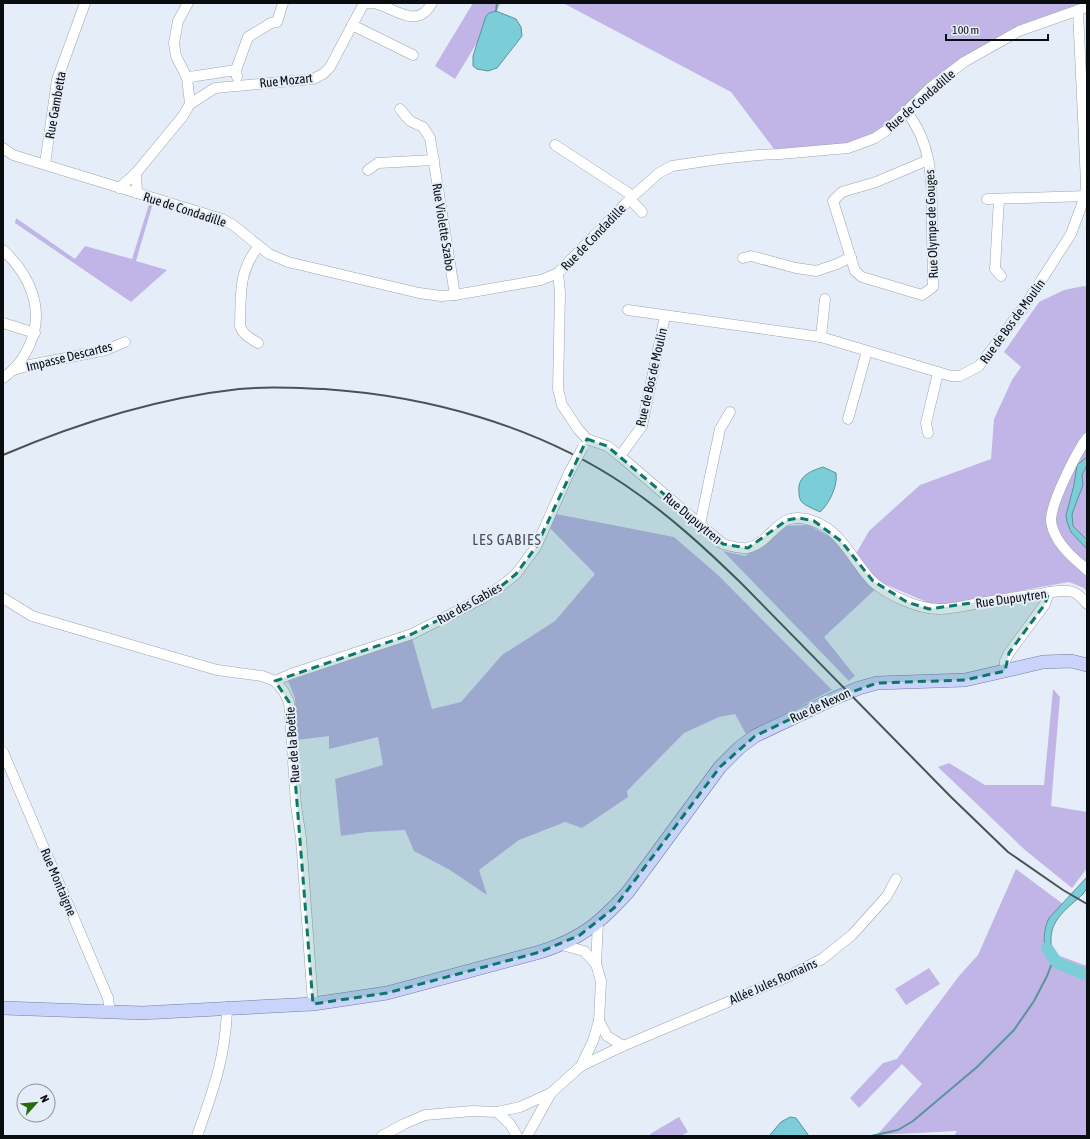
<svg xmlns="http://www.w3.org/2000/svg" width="1090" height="1139" font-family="'Asap Condensed',sans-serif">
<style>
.green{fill:#c1b5e7}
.water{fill:#7bcdd7;stroke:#59939b}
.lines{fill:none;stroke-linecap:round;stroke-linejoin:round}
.stream{stroke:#59939b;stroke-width:2}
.river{stroke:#7bcdd7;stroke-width:12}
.minor-casing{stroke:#9ca4ad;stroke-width:11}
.major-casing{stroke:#707ca7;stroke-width:14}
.minor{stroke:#fff;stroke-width:10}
.major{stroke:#cad4fb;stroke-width:13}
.rail{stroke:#4c5156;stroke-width:2}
.minor-bridge-casing{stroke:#9ca4ad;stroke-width:11;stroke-linecap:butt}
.minor-bridge{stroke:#fff;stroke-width:10}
.marked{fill:#0f766e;fill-opacity:0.2;stroke:#0f766e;stroke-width:3;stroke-dasharray:8 5;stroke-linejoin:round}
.labels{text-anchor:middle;stroke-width:4;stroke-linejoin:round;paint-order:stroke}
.street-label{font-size:13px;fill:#0a0d10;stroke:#e5eef8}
.quarter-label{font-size:15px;letter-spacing:1px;fill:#464d55;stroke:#e5eef8}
</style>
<rect width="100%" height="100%" fill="#e5eef8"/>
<g class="green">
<path d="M 473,3 L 501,3 L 455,79 L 435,66 Z"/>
<path d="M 563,3 L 1082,3 L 1020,25 L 960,61 L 884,128 L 851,144 L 774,149 L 731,92 Z"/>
<path d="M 150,201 L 153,203 L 136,261 L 167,270 L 131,302 L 15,223 L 16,218 L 75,259 L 85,246 L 132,259 Z"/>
<path d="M 1084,286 L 1087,287 L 1087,592 L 1084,588 L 1069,582 L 936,606 L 882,583 L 824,637 L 855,676 L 849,681 L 723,551 L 745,556 L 777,535 L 786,526 L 809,525 L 857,552 L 869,531 L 920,485 L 991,459 L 994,419 L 1012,380 L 1021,367 L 1004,352 L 1039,302 L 1064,290 Z"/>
<path d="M 556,514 L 674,537 L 718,575 L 832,690 L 746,734 L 735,714 L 719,717 L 684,733 L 627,791 L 628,797 L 582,828 L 565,822 L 519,840 L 479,870 L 487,895 L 450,870 L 414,851 L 405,830 L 368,832 L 341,836 L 335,779 L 383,765 L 378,737 L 329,749 L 329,736 L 297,740 L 295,698 L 288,681 L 412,638 L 432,709 L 461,702 L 502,655 L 555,621 L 595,574 L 549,527 Z"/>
<path d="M 1053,689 L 1060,697 L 1051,806 L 1087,812 L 1087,868 L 1072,888 L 1025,850 L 938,767 L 949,763 L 985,785 L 1044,785 Z"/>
<path d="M 1016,869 L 1063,904 L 1049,927 L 1052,953 L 1087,966 L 1087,1136 L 954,1136 L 957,1131 L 877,1135 L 922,1084 L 902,1064 L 859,1108 L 850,1098 L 883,1063 L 897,1059 L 959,976 L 978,955 Z"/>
<path d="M 929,968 L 940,984 L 906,1005 L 895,989 Z"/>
<path d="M 679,1117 L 688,1132 L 681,1136 L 651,1136 L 650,1134 Z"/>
</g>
<g class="water">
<path d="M 496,11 L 516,19 L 521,27 L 522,36 L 497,68 L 488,71 L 477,69 L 473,66 L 473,56 L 486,16 L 489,13 Z"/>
<path d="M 1087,457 L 1087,465 L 1082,475 L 1083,485 L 1072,514 L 1073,526 L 1087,540 L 1087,549 L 1071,532 L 1067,522 L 1066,515 L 1074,485 L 1077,465 Z"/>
<path d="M 823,467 L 836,473 C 838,485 830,503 820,512 C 814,509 805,506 801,501 C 799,498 799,494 799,492 C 797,476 811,471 823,467 Z"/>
<path d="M 1087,877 L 1087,888 L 1083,894 C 1068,908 1050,919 1051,941 C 1051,946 1052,953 1055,956 C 1061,962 1079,967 1087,970 L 1087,976 C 1079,972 1055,963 1050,957 C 1041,947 1044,928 1049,918 Z"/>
<path d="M 790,1117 L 796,1118 L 809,1136 L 769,1136 L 781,1122 Z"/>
</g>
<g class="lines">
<g class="stream">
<path d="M 496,11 L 497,3"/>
<path d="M 871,1136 L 898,1130 L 913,1121 L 977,1067 L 1014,1030 L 1034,1001 L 1047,976 L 1054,958"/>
</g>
<path class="river" d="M 1047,948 L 1057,963 L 1087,975"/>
<g class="minor-casing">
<g id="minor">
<path d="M 365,3 C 368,3 371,3 374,3 C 394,7 417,31 432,3"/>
<path d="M 352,25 L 413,55"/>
<path d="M 236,70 L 248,37 L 271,23 L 277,22 L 283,3"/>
<path d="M 187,78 L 196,76 L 236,70 L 237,77"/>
<path d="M 190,104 L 215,88 L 313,79 L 323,74 L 330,67 L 364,3"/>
<path d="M 400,109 L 410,121 L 423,127 L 430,138 L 455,295"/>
<path d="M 906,111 C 933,145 932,182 932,223 C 932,244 933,266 933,287 L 922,295 L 862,277 L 855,271 L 833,201 L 842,192 L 876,182 L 928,160"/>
<path d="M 555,145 L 633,196"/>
<path d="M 3,148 L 13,155 L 222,219 L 233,225 L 269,254 L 288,262 L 419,293 L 441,296 L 455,295 L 541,280 L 558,273 L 633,196 L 659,173 L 672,166 L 720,159 L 758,155 L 780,154 L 848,148 L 875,138 L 887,130 L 930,88 L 964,62 L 1019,31 L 1087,7"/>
<path d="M 45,164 L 57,80 L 85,3"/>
<path d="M 368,170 L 378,163 L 434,160"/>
<path d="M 136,173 L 183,116 L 190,104 L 187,78 L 176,56 L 174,43 L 178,21 L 188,3"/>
<path d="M 119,188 L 136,173 L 137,193"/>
<path d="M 630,199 L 642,212"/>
<path d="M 987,199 L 1087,196"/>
<path d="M 999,199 L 995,269 L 1001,276"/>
<path d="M 3,250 C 30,275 45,309 30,344 C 23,359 16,369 3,378"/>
<path d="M 743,258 L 751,256 L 796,268 L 816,271 L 837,264 L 851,257"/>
<path d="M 558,273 L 560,293 L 558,389 L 562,405 L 578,429 L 587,439 L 607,446 L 620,456 L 723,544 C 731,546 739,549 747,548 C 775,542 776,508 813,521 C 841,530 853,561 872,581 C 887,595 920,610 941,609 C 952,609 963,606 974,604 C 996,600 1018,596 1040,594 C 1050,592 1063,589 1073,592 C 1079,594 1083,599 1087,604"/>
<path d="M 628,310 L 821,337 L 951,376 L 960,376 L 979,366 L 1024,307 L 1071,234 L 1085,196 L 1086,183 L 1078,10"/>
<path d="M 3,323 L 35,333"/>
<path d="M 821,337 L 825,299"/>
<path d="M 258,343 C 250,338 243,335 240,326 C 241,295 238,271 259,246"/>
<path d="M 14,370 L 30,365 L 106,350 L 125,342"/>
<path d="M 848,419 L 867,351"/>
<path d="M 928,433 L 926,423 L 938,373"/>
<path d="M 1087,438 C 1076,453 1052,501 1051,519 C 1051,523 1053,530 1055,534 C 1061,548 1076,560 1087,570"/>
<path d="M 620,456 L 642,426 L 665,316"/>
<path d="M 700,524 L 720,429 L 730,412"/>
<path d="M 3,598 L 32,616 L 217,670 L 262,676 L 275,681 L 284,692 L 289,702 L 296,805 L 301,838 L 313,1004"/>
<path d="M 1005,671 L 1005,661 L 1009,653 L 1045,604 L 1049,592"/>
<path d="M 275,681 L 291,674 L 412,634 L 483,598 L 500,587 L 516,574 L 536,547 L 569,473"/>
<path d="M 3,752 L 108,998 L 110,1013"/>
<path d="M 562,945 L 584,951 L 596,964"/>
<path d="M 599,1021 L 607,1036 L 623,1046"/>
<path d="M 581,1066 L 623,1046 L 785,978 L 822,959 L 852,935 L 887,896 L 896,879"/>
<path d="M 197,1136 C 213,1091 226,1056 227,1007"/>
<path d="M 382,1136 L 404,1124 L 425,1115 L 473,1111 L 497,1112"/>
<path d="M 517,1136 L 510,1124 L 497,1112 L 520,1107 L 551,1093"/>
<path d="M 527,1136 L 551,1093 L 581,1066 L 593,1041 L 599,1021 L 601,981 L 596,964 L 598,923"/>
</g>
</g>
<g class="major-casing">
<path id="major" d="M 3,1008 L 142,1013 L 313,1004 L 387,993 L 540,952 C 581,939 600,923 628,892 L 720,767 L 739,748 L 755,736 L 835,698 L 859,688 L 877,683 L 965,680 L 1043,662 L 1071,661 L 1087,665"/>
</g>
<use href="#minor" class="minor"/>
<use href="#major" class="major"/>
<path class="rail" d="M 3,455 C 78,423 158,398 239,389 C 268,386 296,388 324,389 C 429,396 537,426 625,485 C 668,514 705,548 742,584 L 951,797 L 1008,852 L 1063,890 L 1087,904"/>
<g class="minor-bridge-casing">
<path id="minor-bridge" d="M 569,473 L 583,447"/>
</g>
<use href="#minor-bridge" class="minor-bridge"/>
</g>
<path class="marked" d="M 587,439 L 607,446 L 723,544 L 748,548 L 787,520 L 799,518 L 814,521 L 841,541 L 873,581 L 907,602 L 929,609 L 1049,592 L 1045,604 L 1009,653 L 1005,671 L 965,680 L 877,683 L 835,698 L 755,736 L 720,767 L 614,908 L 580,935 L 540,952 L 387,993 L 313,1004 L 289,702 L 275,681 L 412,634 L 500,587 L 516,574 L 536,547 Z"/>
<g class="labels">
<g class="street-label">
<text transform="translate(286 80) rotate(-6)" y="5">Rue Mozart</text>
<text transform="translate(920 100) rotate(-41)" y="5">Rue de Condadille</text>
<text transform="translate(55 105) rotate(-80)" y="5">Rue Gambetta</text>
<text transform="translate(185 209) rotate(18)" y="5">Rue de Condadille</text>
<text transform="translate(931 224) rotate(-92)" y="5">Rue Olympe de Gouges</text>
<text transform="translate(444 227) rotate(81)" y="5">Rue Violette Szabo</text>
<text transform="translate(593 237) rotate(-46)" y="5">Rue de Condadille</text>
<text transform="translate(1012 321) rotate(-54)" y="5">Rue de Bos de Moulin</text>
<text transform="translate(69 356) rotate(-14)" y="5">Impasse Descartes</text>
<text transform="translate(651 377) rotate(-77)" y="5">Rue de Bos de Moulin</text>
<text transform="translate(693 518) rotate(40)" y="5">Rue Dupuytren</text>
<text transform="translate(1011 598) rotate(-8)" y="5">Rue Dupuytren</text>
<text transform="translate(469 603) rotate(-29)" y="5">Rue des Gabies</text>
<text transform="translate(820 705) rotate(-25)" y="5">Rue de Nexon</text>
<text transform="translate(292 745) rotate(-94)" y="5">Rue de la Boétie</text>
<text transform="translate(59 882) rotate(67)" y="5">Rue Montaigne</text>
<text transform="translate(773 981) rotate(-24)" y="5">Allée Jules Romains</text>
</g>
<g class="quarter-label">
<text x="507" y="545">LES GABIES</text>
</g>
</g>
<rect width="1090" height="1139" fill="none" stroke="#0a0d10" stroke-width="8"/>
<g transform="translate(36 1103) rotate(63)"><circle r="19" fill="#e5eef8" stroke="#8d949b"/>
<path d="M0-3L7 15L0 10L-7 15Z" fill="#276c07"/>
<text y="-6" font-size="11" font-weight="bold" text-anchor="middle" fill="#0a0d10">N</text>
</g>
<path d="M946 34v6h102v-6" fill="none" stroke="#0a0d10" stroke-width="2"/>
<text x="952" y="34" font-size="12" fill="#0a0d10" stroke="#e5eef8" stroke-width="3" paint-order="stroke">100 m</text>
</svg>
